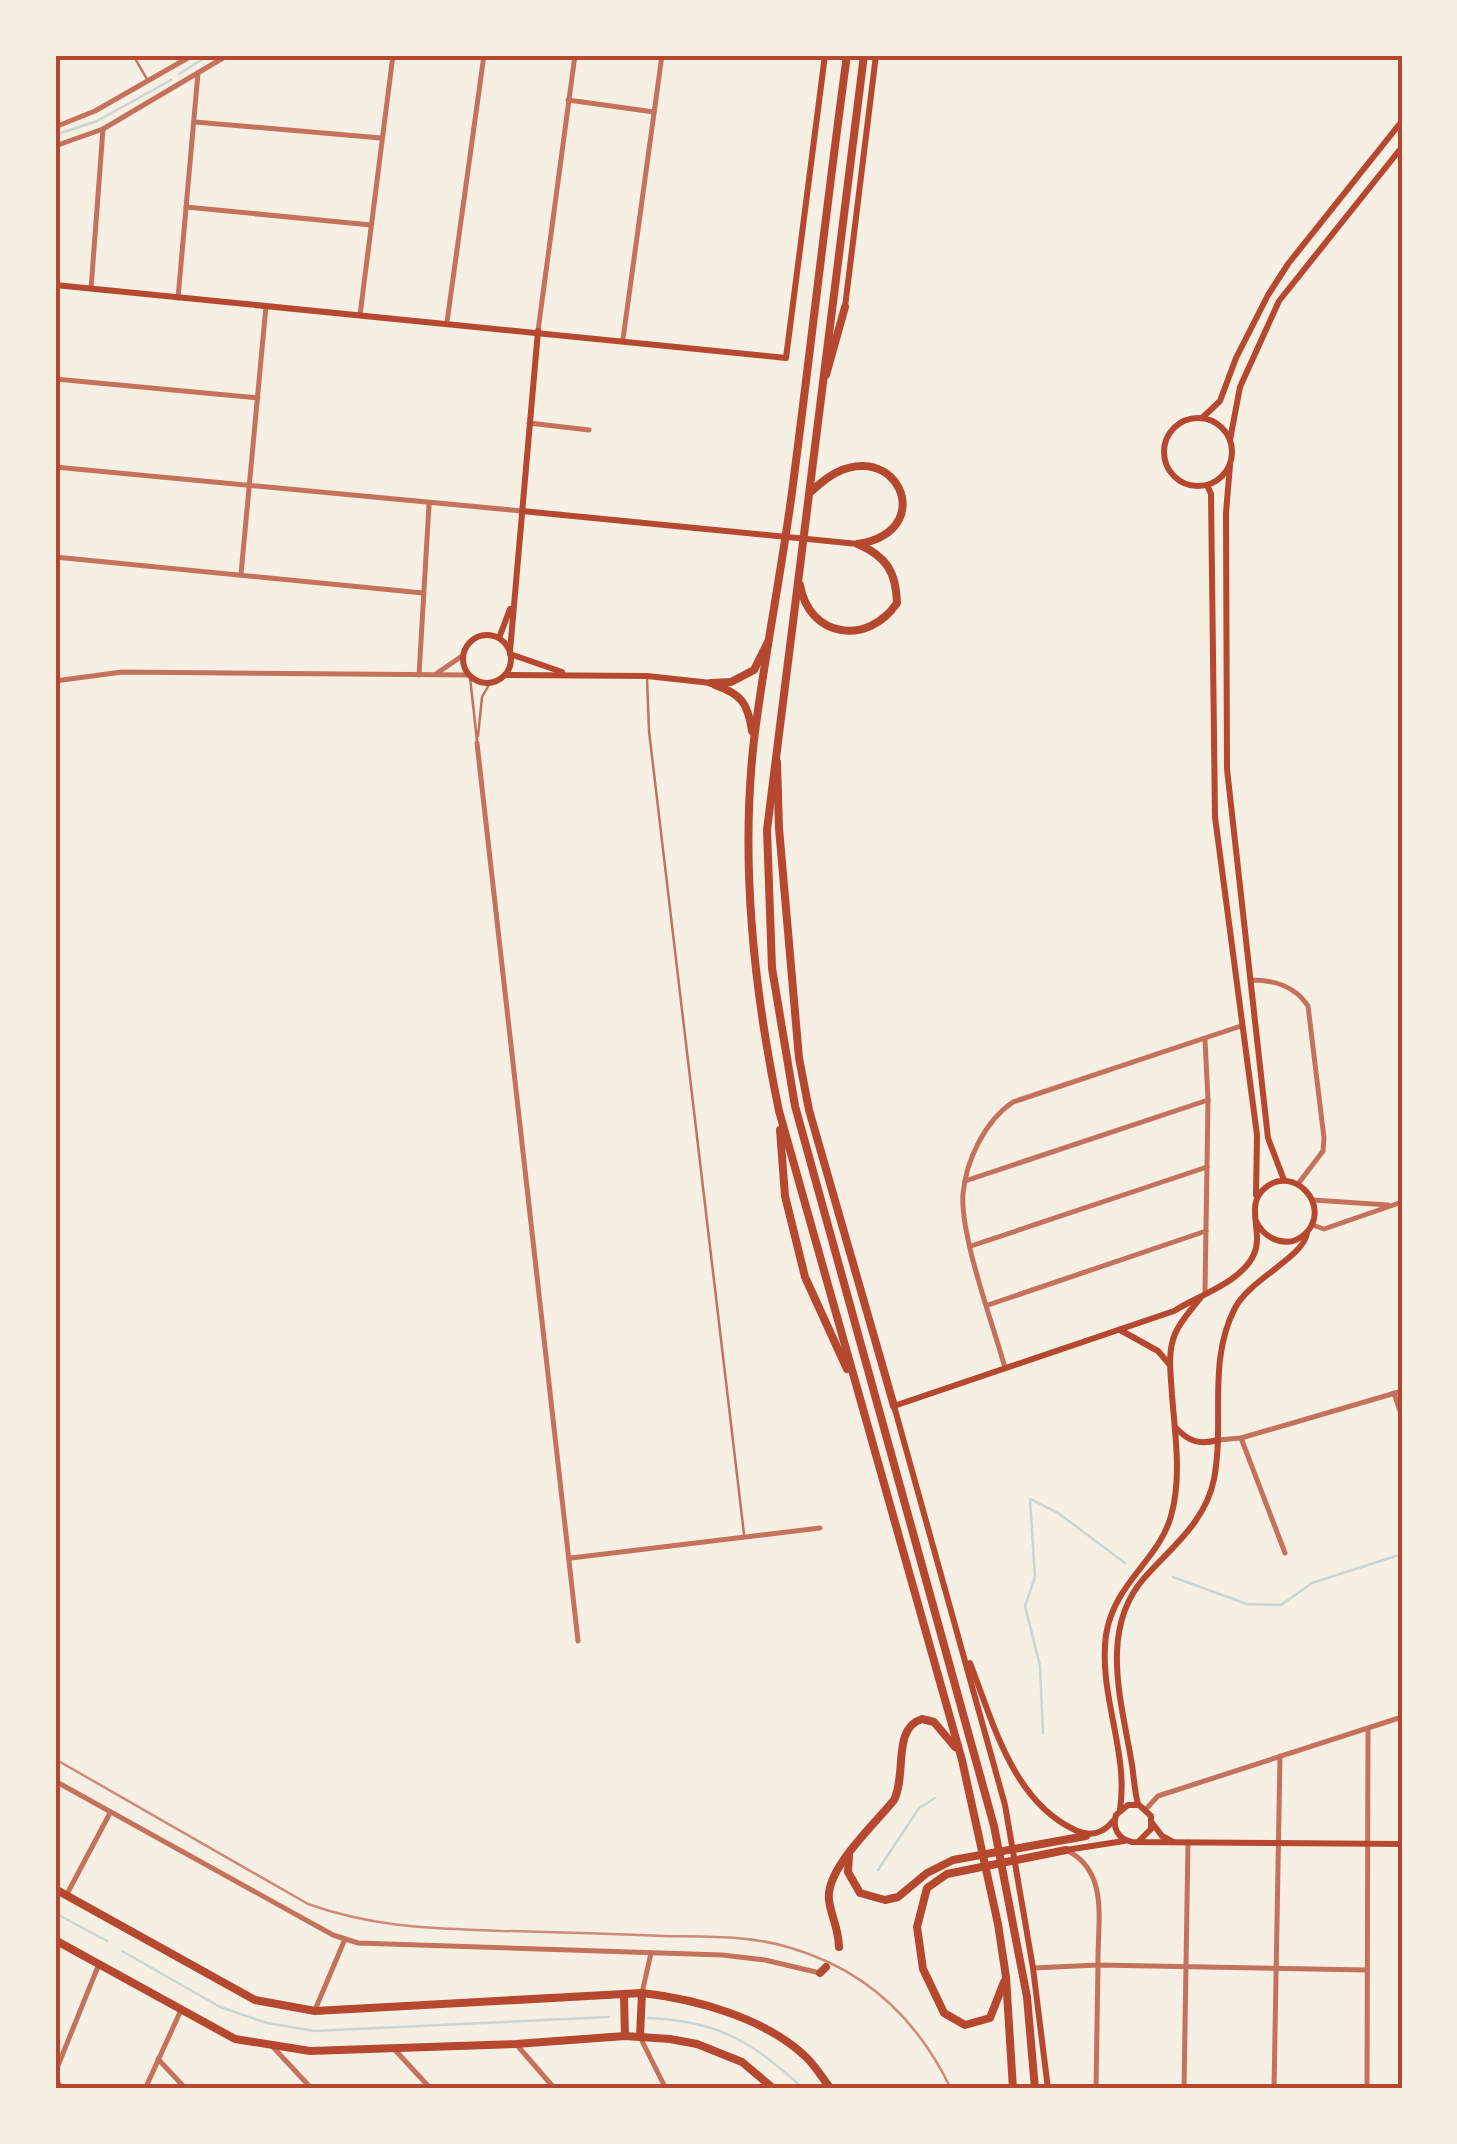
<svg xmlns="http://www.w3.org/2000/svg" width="1457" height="2144" font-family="Figtree,sans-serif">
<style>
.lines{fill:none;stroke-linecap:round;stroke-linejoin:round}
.stream{stroke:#c9d6d2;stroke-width:2.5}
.service{stroke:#c5725c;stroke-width:2.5}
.minor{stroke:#c5725c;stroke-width:5}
.tertiary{stroke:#c5725c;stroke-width:5}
.secondary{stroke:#b5482f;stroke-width:6}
.primary{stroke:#b5482f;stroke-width:8}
.motorway{stroke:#b5482f;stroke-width:8}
.rail{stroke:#cf8b77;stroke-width:2.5}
.neatline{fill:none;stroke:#b5482f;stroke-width:4}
</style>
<rect width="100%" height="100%" fill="#f6efe4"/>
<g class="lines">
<g class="stream">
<path d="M 179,74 L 209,55"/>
<path d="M 55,135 L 97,121 L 171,80"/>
<path d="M 1173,1577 L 1247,1604 L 1281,1605 L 1312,1583 L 1402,1554"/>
<path d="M 1043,1733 L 1040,1666 L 1025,1606 L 1035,1577 L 1030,1499 L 1058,1513 L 1125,1563"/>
<path d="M 878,1870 L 919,1808 L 935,1798"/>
<path d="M 55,1913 L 107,1941"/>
<path d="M 122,1951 L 220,2007 L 267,2023 L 315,2031 L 609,2017"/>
<path d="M 648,2018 C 720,2021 752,2042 804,2089"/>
</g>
<g class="service">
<path d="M 133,55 L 148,81"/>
<path d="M 470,677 L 477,741"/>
<path d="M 647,678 L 649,731 L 744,1534"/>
<path d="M 478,736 L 482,697 L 490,683"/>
</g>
<g class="minor">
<path d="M 568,100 L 654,112"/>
<path d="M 195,122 L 381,138"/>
<path d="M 186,207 L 371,225"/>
<path d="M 91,289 L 103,129"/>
<path d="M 178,298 L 198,73"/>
<path d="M 360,315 L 393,55"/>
<path d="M 447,322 L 484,55"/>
<path d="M 538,331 L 575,55"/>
<path d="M 623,339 L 662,55"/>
<path d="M 55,379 L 258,398"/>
<path d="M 529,423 L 589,430"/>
<path d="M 55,557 L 423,593"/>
<path d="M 241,574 L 266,306"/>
<path d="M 436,674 L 462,656"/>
<path d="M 419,675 L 429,505"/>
<path d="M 55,681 L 122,672 L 468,675"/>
<path d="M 477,743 L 578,1641"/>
<path d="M 1251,980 C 1275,980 1295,986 1308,1006 L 1324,1138 L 1323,1151 L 1298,1184"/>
<path d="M 965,1181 L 1208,1100"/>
<path d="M 971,1246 L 1207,1167"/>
<path d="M 1205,1292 L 1208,1100 L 1205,1040"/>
<path d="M 988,1305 L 1206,1231"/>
<path d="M 1005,1368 C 993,1324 960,1236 963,1194 C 966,1160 985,1121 1013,1102 L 1241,1026"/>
<path d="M 1394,1393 L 1402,1417"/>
<path d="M 1241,1438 L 1285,1553"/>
<path d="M 1218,1440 L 1241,1438 L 1402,1391"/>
<path d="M 571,1558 L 820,1528"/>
<path d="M 55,1781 L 333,1935 L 358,1943 L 722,1955 L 765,1960 L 820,1973"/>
<path d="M 1146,1809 L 1158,1796 L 1402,1717"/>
<path d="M 67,1894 L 110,1813"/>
<path d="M 642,1993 L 651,1953"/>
<path d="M 315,2010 L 345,1939"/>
<path d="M 641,2039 L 666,2089"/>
<path d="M 516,2044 L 555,2089"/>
<path d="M 272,2046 L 312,2089"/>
<path d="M 395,2050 L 431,2089"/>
<path d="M 158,2059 L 186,2089"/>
<path d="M 55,2073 L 99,1964"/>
<path d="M 55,2080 L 63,2089"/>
<path d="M 145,2089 L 181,2010"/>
<path d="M 1096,2089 L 1098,1965 L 1367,1970"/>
<path d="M 1184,2089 L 1188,1842"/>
<path d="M 1274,2089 L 1280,1756"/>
<path d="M 1367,2089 L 1368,1729"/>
</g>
<g class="tertiary">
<path d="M 55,127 L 95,111 L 193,55"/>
<path d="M 55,146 L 103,129 L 228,55"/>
<path d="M 55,467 L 522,511"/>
<path d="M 1313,1200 L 1388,1205"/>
<path d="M 1312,1225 L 1324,1229 L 1402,1202"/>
<path d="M 1033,1968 L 1098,1965 C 1097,1923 1110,1873 1068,1851"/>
</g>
<g class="secondary">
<path d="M 55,285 L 786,358 L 825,55"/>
<path d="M 845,307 L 876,55"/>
<path d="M 1202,418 L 1220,401 L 1236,358 L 1268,295 L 1288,264 L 1402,121"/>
<circle cx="1198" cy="452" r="34"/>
<path d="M 1230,440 L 1240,387 L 1279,301 L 1402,147"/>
<path d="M 1230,465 L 1226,513 L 1227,769 L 1268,1138 L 1284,1180"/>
<path d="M 1207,485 L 1211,494 L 1215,817 L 1257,1135 L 1256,1195"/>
<path d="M 522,511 L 858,544"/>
<circle cx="487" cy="659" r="24"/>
<path d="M 499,638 L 510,609"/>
<path d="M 510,651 L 538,331"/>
<path d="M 510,654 L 562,672"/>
<path d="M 506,675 L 647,676 L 711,683"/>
<path d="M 1120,1330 L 1158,1351 L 1170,1365"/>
<path d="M 1175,1427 C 1189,1442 1199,1445 1218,1440"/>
<path d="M 970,1663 C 993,1722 1012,1799 1073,1829 C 1088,1837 1102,1835 1113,1821"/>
<path d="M 1138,1804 C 1134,1790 1134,1774 1131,1759 C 1121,1700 1099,1628 1145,1577 C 1172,1547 1206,1521 1214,1479 C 1225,1422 1207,1362 1235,1308 C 1250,1279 1304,1257 1307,1233"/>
<path d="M 1120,1809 C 1129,1752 1098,1694 1106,1635 C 1114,1583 1159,1560 1171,1516 C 1182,1477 1175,1435 1172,1395 C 1171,1376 1167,1353 1175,1334 C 1180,1321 1193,1308 1201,1297"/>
<path d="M 1153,1824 L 1162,1836 L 1173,1842"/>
<path d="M 1138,1842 L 1151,1829 L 1151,1816 L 1139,1805 L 1128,1805 L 1116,1815 C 1112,1828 1118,1839 1132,1842 L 1402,1844"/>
<path d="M 1066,1850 L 1124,1841"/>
<path d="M 1048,2089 L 1033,1968 L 1005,1805 L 894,1406 L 1174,1311 C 1199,1295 1242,1282 1254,1254 C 1264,1232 1244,1205 1265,1188 C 1294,1164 1332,1206 1306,1233 C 1289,1250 1265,1240 1256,1221"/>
</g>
<g class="primary">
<path d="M 55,1889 L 255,2000 L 315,2011 L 642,1993 C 696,1999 766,2018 807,2058 C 816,2067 823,2079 831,2089"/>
<path d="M 55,1940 L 235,2039 L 310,2051 L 516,2044 L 625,2036 L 670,2039 L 697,2044 L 742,2062 L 774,2089"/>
<path d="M 624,1996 L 625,2036"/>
<path d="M 640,2036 L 642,1993"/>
</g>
<g class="motorway">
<path d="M 847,55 C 827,201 811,347 792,492 C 781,575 764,658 754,740 C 740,862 754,991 779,1111 L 962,1760 L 998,1924 L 1006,1977 L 1013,2089"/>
<path d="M 864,55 L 767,830 L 772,968 L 795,1106 L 994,1826 L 1027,1997 L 1035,2089"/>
<path d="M 826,375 L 845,307"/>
<path d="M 812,491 C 886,417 948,529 858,544"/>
<path d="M 800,585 C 809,638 868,646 897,603 C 896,572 887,557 858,544"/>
<path d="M 711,683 L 731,682 L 754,670 L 768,642"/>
<path d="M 715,685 C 741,694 748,703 752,731"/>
<path d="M 777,762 L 779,828 L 799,1058 L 809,1110 L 894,1406"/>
<path d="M 780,1130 L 785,1196 L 805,1277 L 847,1369"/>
<path d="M 849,1855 L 848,1872 L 860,1893 L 885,1900 L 898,1897 L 927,1873 L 953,1860 L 1086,1836"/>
<path d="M 839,1947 C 838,1925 831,1917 829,1900 C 825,1869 875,1824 894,1800 C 907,1774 892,1728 922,1719 L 934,1722 L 955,1747"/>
<path d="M 820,1973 L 826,1967"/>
<path d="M 1004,1982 L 990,2018 L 965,2025 L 944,2013 L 923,1969 L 917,1927 L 927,1888 L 947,1874 L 1066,1850"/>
</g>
<path class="rail" d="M 55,1759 L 308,1904 C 376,1928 431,1928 503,1931 C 556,1932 609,1934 663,1936 C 704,1937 751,1935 791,1948 C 866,1970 918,2020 951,2089"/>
</g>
<rect width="1457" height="2144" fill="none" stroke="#f6efe4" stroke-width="115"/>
<rect x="58" y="58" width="1342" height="2028" class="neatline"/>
</svg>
